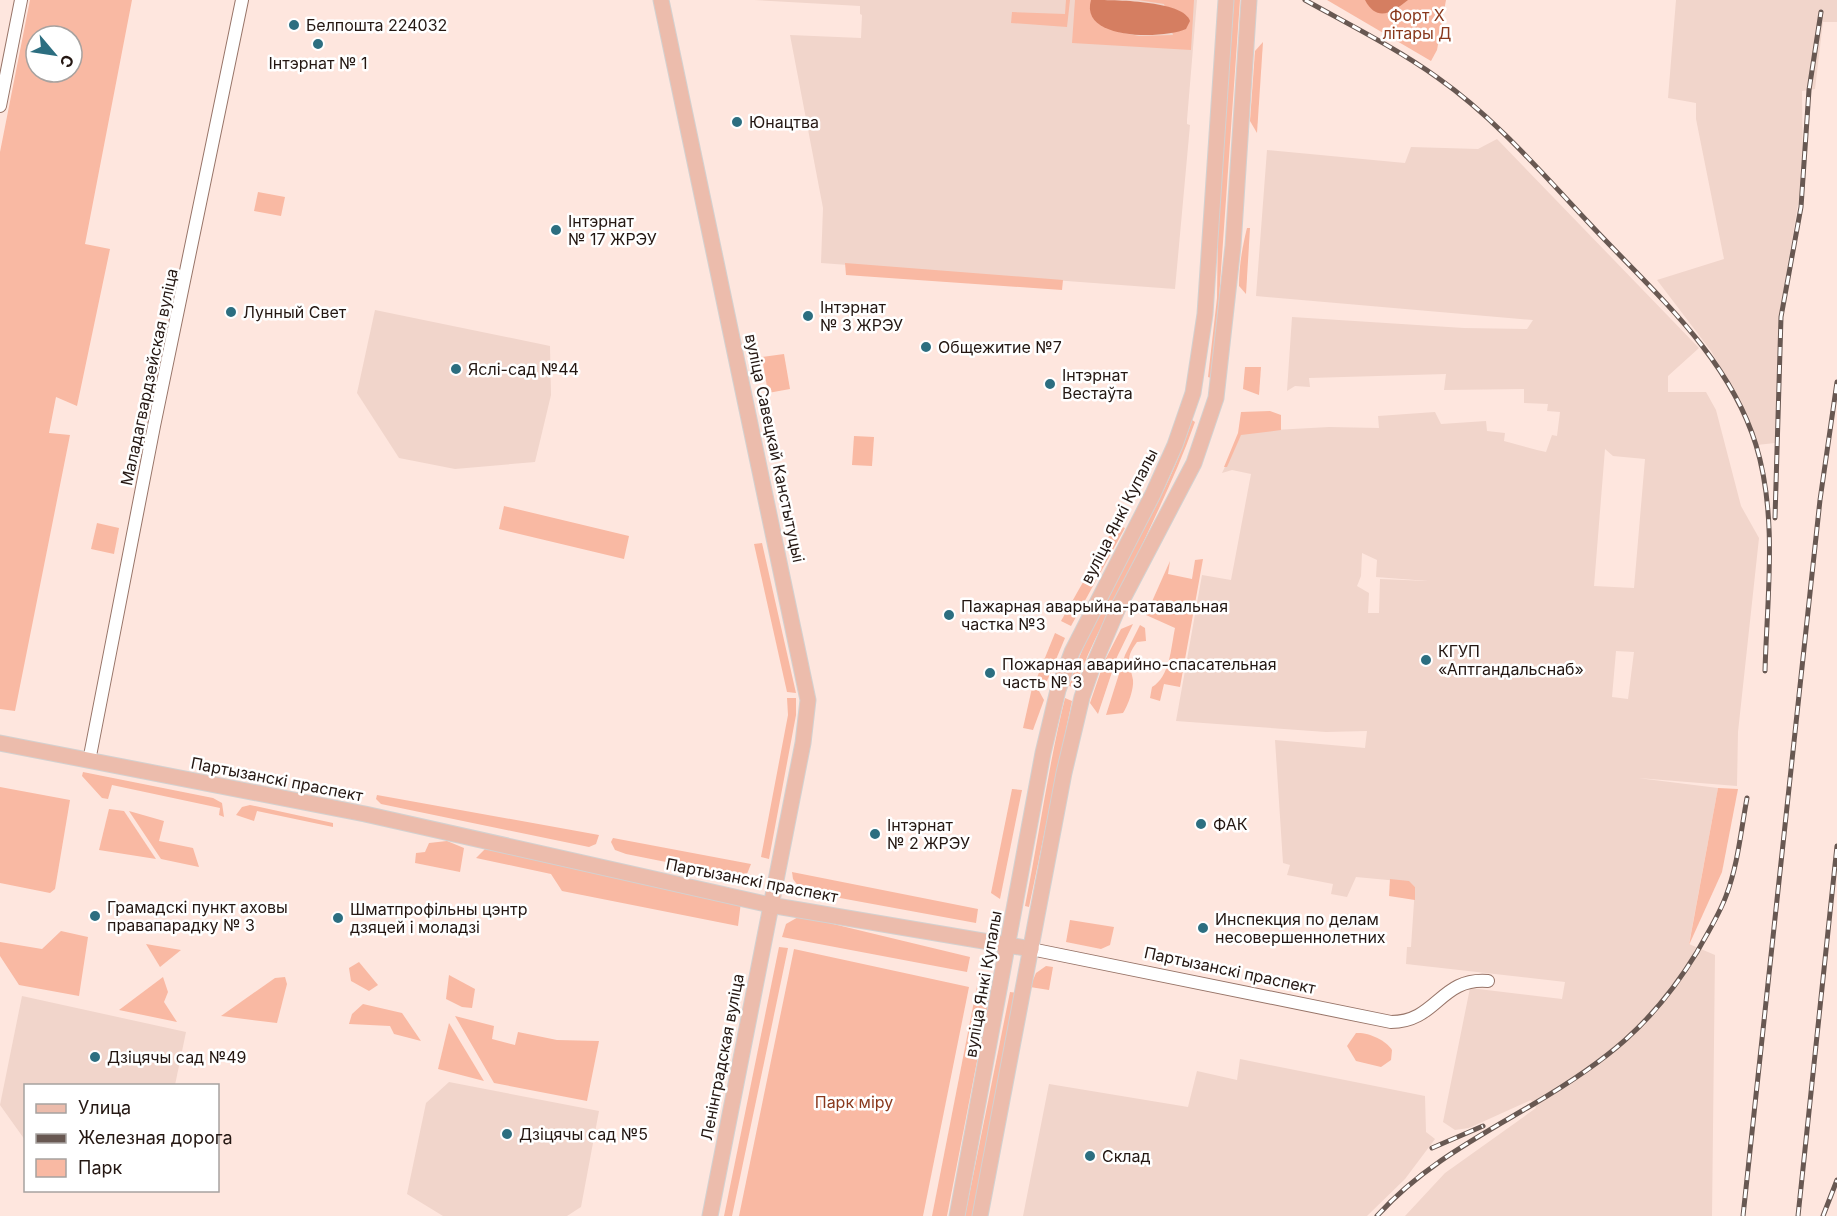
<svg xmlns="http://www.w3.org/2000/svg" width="1837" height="1216" font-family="Inter,sans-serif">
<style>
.built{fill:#f1d5cb;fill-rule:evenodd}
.green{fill:#f9b9a3;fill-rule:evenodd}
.water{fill:#d57e61}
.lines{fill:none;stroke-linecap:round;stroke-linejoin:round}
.minor-casing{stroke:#977468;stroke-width:14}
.major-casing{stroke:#d3d1d0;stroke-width:17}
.minor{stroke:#fff;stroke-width:12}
.major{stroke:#ecbcac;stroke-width:15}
.rail-casing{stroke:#685852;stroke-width:5}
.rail{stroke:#fff;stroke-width:3;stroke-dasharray:9;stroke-linecap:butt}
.poi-dot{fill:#2c6e80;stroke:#fff;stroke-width:2}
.labels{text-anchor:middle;stroke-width:5;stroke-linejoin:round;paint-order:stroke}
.park-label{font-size:16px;fill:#89391d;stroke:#fff}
.poi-label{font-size:16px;fill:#241712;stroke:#fff;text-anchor:start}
.street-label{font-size:16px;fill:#241712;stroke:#fff}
</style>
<rect width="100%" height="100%" fill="#fee6de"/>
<g class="built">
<path d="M 754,0 L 1197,0 L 1187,120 L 1187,124 L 1190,125 L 1175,289 L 821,263 L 823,208 L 790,35 L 861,38 L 862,15 L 860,14 L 860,6 Z"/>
<path d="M 1676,0 L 1837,0 L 1837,22 L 1823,22 L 1815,89 L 1802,91 L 1803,175 L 1779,317 L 1775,443 L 1757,445 L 1746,413 L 1711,351 L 1657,280 L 1724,259 L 1696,119 L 1696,103 L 1668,98 Z"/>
<path d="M 1497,139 L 1699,348 L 1668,376 L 1668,392 L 1706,392 L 1716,410 L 1741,506 L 1759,538 L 1738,732 L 1737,786 L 1638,778 L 1718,788 L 1689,944 L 1715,955 L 1712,1216 L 1405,1216 L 1445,1173 L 1536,1108 L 1531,1100 L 1469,1128 L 1455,1130 L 1443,1122 L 1470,988 L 1562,999 L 1565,982 L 1406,964 L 1407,947 L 1411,947 L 1415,887 L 1409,882 L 1356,877 L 1347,897 L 1331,894 L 1333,884 L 1287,875 L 1290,865 L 1283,863 L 1275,740 L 1365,748 L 1367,731 L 1326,732 L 1176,721 L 1202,575 L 1231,580 L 1251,474 L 1232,470 L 1222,473 L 1241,434 L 1255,431 L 1329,427 L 1379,428 L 1378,416 L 1435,412 L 1441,424 L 1486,421 L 1487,431 L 1505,433 L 1504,441 L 1537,450 L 1546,452 L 1552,435 L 1557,436 L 1560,412 L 1547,411 L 1548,404 L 1524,403 L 1524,389 L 1444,390 L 1446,374 L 1309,378 L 1310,387 L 1295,386 L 1287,391 L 1292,317 L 1464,328 L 1527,329 L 1533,320 L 1256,296 L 1267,150 L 1405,163 L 1411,147 L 1478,149 ZM 1605,449 L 1613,456 L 1645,459 L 1634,588 L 1594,586 ZM 1362,553 L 1377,560 L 1376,577 L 1428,581 L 1380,579 L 1379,613 L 1368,613 L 1369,593 L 1357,586 L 1361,576 ZM 1616,651 L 1634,652 L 1628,699 L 1612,697 Z"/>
<path d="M 375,310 L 550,346 L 551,395 L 535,462 L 455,469 L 399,458 L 357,393 Z"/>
<path d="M 22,996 L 186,1032 L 175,1085 L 26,1086 L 25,1140 L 0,1105 Z"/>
<path d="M 1240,1059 L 1425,1096 L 1426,1132 L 1435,1139 L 1405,1179 L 1367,1216 L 1023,1216 L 1049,1084 L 1188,1107 L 1197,1071 L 1237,1080 Z"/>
<path d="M 449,1082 L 599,1111 L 581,1207 L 567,1216 L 443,1216 L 407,1194 L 426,1103 Z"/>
</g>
<g class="green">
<path d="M 30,0 L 132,0 L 85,244 L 110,249 L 77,406 L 56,397 L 49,433 L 70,435 L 15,711 L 0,709 L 0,152 ZM 36,36 L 72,36 L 72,72 L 36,72 Z"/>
<path d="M 1066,0 L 1070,0 L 1067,27 L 1011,23 L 1012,12 L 1065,14 Z"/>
<path d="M 1075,0 L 1093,0 L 1091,1 L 1118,32 L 1139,36 L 1173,35 L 1164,4 L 1138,0 L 1194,0 L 1191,50 L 1072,43 Z"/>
<path d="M 1234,0 L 1240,0 L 1219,299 L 1211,378 L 1208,377 L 1217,298 L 1218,226 Z"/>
<path d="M 1327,0 L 1446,0 L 1437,50 L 1431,61 Z"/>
<path d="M 1263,42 L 1257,133 L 1250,121 L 1255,51 Z"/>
<path d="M 258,192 L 285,197 L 281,216 L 254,211 Z"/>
<path d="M 1247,228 L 1250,228 L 1246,294 L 1239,286 C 1239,267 1242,248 1247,228 Z"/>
<path d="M 845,263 L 1063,280 L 1062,290 L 846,275 Z"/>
<path d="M 784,354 L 790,389 L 768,393 L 762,357 Z"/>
<path d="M 1245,367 L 1261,367 L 1259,395 L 1243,389 Z"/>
<path d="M 1270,411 L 1281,415 L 1281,430 L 1241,435 L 1227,467 L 1224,467 L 1238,433 L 1241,412 Z"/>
<path d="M 1192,420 L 1195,422 C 1179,468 1157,512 1137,556 C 1116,600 1091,641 1075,688 L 1069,686 C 1099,593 1163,514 1192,420 Z"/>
<path d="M 854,436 L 874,437 L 872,466 L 852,465 Z"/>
<path d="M 504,506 L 629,536 L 624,559 L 499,529 Z"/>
<path d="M 97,523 L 119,528 L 114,554 L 91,549 Z"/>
<path d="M 1116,524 L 1125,528 L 1071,626 L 1061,621 Z"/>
<path d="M 762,543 L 796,693 L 787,692 L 754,544 Z"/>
<path d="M 1203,559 L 1180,687 L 1164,684 L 1160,701 L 1150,698 L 1152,687 C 1170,677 1171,647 1175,628 L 1146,615 L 1170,561 L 1168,574 L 1192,579 L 1195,560 Z"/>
<path d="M 1133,624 L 1117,657 L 1098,714 L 1090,703 L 1104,662 L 1121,629 Z"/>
<path d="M 1140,625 L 1145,628 L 1146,641 L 1137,642 C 1124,660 1130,662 1133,680 C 1134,689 1128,705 1123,713 L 1106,715 L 1125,655 Z"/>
<path d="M 1055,633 L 1065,638 L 1047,681 L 1042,682 L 1036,680 Z"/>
<path d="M 1032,688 L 1039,691 L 1044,700 L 1033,730 L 1023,728 Z"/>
<path d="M 787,698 L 796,698 L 796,715 L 769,859 L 761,857 L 788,715 Z"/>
<path d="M 1065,698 L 1072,701 L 1029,907 L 1025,906 C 1039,837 1048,767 1065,698 Z"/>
<path d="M 83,772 L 213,798 L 222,803 L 224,817 L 219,815 L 220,808 L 112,785 L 108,799 L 102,798 L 82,776 Z"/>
<path d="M 0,787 L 70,800 L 55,889 L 50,893 L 0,883 Z"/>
<path d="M 1718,788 L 1738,789 L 1722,872 L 1689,945 Z"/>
<path d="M 1012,789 L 1022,790 L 1000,899 L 991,893 Z"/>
<path d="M 377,795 L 599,835 L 596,844 L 589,847 L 381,804 L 376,799 Z"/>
<path d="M 250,805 L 333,823 L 333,827 L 257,811 L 254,821 L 236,815 L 242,807 Z"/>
<path d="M 109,809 L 124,811 L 156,859 L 99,850 Z"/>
<path d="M 129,811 L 164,821 L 159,841 L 193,848 L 199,867 L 161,859 Z"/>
<path d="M 613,838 L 751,864 L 747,874 L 736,876 L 626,854 L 615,850 L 611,842 Z"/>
<path d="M 447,841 L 464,848 L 460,872 L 415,863 L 416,853 L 425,852 L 429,843 Z"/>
<path d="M 485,849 L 741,902 L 738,926 L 562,891 L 551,874 L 476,858 Z"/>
<path d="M 792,872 L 978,909 L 976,923 L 802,891 L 793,879 Z"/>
<path d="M 1390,879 L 1409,881 L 1415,887 L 1415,900 L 1389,896 Z"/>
<path d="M 800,916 L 970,957 L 967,972 L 782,937 L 786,924 Z"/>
<path d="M 1070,920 L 1114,927 L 1110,945 L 1101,949 L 1066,942 Z"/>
<path d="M 61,931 L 88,937 L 79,996 L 19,985 L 0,956 L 0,942 L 42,949 Z"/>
<path d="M 146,944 L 181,950 L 160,967 Z"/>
<path d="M 779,947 L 788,948 L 732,1216 L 724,1216 Z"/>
<path d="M 794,949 L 969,987 L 923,1216 L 739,1216 Z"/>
<path d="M 359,962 L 378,985 L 369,991 L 351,981 L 349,968 Z"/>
<path d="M 1046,966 L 1053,967 L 1049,990 L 1030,987 L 1036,973 Z"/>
<path d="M 449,975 L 475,989 L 472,1008 L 462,1007 L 446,999 Z"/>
<path d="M 163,977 L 168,992 L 164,1002 L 177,1022 L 119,1010 Z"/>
<path d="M 285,977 L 287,984 L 277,1023 L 221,1016 L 275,978 Z"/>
<path d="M 977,986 L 991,989 L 947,1216 L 932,1216 Z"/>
<path d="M 1010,992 L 1018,993 L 974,1216 L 965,1216 Z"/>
<path d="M 363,1004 L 402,1013 L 421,1041 L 394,1034 L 390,1026 L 349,1024 L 352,1014 Z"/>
<path d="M 455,1016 L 494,1026 L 492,1039 L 515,1045 L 518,1032 L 557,1040 L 599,1041 L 587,1101 L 494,1083 Z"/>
<path d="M 449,1023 L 484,1081 L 438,1069 Z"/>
<path d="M 1356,1033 C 1368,1032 1386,1040 1392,1050 L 1391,1060 L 1381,1067 L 1356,1061 L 1347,1046 Z"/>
</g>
<g class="water">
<path d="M 1091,0 C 1113,0 1183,0 1190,21 L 1186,29 C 1164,39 1079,41 1091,0 Z"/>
<path d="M 1365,0 L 1408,0 C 1393,12 1377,23 1365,0 Z"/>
</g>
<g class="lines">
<g class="minor-casing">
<g id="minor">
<path d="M 0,106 L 21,0"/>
<path d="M 89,761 L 154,426 L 242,0"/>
<path d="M 1031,949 L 1391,1022 C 1437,1022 1440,977 1488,981"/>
</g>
</g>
<g class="major-casing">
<g id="major">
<path d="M 661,0 L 808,700 L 803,743 L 710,1216"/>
<path d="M 0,743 L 365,814 L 770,905 L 1031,949"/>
<path d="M 957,1216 L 1043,753 L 1058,690 L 1072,652 L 1153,494 L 1175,445 L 1193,393 L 1205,314 L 1226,0"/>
<path d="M 980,1216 L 1064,773 L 1082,697 L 1091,671 L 1118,608 L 1194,463 L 1216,398 L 1233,246 L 1249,0"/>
</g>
</g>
<use href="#minor" class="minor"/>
<use href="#major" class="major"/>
<g class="rail-casing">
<g id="rail">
<path d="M 1305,0 C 1350,25 1396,48 1438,78 C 1495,118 1541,172 1588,222 C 1651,290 1728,354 1756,445 C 1778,517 1767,597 1765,671"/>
<path d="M 1775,518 L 1781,317 L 1801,207 L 1809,90 L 1821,12"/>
<path d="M 1432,1148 L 1483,1126"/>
<path d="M 1377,1216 C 1421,1167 1476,1138 1532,1105 C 1605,1062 1652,1026 1697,952 C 1707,934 1719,915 1726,896 C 1738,865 1741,830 1747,798"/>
<path d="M 1743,1216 L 1820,500 L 1837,382"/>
<path d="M 1798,1216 L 1837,846"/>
<path d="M 1823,1216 L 1837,1180"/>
</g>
</g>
<use href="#rail" class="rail"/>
</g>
<g class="poi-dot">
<circle cx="294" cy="25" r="6"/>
<circle cx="318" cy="44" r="6"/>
<circle cx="737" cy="122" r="6"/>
<circle cx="556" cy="230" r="6"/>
<circle cx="231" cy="312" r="6"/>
<circle cx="808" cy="316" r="6"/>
<circle cx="926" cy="347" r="6"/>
<circle cx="456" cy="369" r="6"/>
<circle cx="1050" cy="384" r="6"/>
<circle cx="949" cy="615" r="6"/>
<circle cx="1426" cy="660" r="6"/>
<circle cx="990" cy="673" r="6"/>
<circle cx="1201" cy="824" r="6"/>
<circle cx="875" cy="834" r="6"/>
<circle cx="95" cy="916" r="6"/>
<circle cx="338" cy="918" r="6"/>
<circle cx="1203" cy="928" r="6"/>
<circle cx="95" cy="1057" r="6"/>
<circle cx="507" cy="1134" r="6"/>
<circle cx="1090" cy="1156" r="6"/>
</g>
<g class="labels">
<g class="park-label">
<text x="1417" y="21">Форт X<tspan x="1417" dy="18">літары Д</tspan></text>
<text x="854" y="1108">Парк міру</text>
</g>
<g class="poi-label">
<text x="306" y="31">Белпошта 224032</text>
<text x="318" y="69" text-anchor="middle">Інтэрнат № 1</text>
<text x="749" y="128">Юнацтва</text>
<text x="568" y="227">Інтэрнат<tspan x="568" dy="18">№ 17 ЖРЭУ</tspan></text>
<text x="820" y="313">Інтэрнат<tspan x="820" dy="18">№ 3 ЖРЭУ</tspan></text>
<text x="243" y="318">Лунный Свет</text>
<text x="938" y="353">Общежитие №7</text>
<text x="468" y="375">Яслі-сад №44</text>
<text x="1062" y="381">Інтэрнат<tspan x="1062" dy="18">Вестаўта</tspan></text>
<text x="961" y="612">Пажарная аварыйна-ратавальная<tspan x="961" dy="18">частка №3</tspan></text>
<text x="1438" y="657">КГУП<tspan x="1438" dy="18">«Аптгандальснаб»</tspan></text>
<text x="1002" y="670">Пожарная аварийно-спасательная<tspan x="1002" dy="18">часть № 3</tspan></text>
<text x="1213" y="830">ФАК</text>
<text x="887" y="831">Інтэрнат<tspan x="887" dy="18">№ 2 ЖРЭУ</tspan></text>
<text x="107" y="913">Грамадскі пункт аховы<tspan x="107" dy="18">правапарадку № 3</tspan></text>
<text x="350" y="915">Шматпрофільны цэнтр<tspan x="350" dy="18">дзяцей і моладзі</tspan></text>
<text x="1215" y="925">Инспекция по делам<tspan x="1215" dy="18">несовершеннолетних</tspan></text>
<text x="107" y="1063">Дзіцячы сад №49</text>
<text x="519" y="1140">Дзіцячы сад №5</text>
<text x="1102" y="1162">Склад</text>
</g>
<g class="street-label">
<text transform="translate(149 377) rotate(-78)" y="6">Маладагвардзейская вуліца</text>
<text transform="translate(775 448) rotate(78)" y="6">вуліца Савецкай Канстытуцыі</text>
<text transform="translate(1119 516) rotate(-63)" y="6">вуліца Янкі Купалы</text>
<text transform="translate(277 779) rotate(11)" y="6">Партызанскі праспект</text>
<text transform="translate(752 880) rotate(11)" y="6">Партызанскі праспект</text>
<text transform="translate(1230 970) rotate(12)" y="6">Партызанскі праспект</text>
<text transform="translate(983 984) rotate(-80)" y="6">вуліца Янкі Купалы</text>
<text transform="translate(722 1057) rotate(-79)" y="6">Ленінградская вуліца</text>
</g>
</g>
<rect x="24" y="1084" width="195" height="108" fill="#ffffff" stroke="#a7a2a0" stroke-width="1.5"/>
<rect x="36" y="1104" width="30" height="9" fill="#ecbcac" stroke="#a7a2a0" stroke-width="1.5"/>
<text x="78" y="1114" font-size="18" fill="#241712">Улица</text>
<rect x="36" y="1134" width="30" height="9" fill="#685852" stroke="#a7a2a0" stroke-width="1.5"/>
<text x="78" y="1144" font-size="18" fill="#241712">Железная дорога</text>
<rect x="36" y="1159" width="30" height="18" fill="#f9b9a3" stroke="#a7a2a0" stroke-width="1.5"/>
<text x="78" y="1174" font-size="18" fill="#241712">Парк</text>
<g transform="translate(54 54) rotate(119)"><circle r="28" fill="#ffffff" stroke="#a7a2a0" stroke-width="1.5"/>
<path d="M0-4.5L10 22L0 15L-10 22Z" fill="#2c6e80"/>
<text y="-9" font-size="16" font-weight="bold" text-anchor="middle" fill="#241712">С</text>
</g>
</svg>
